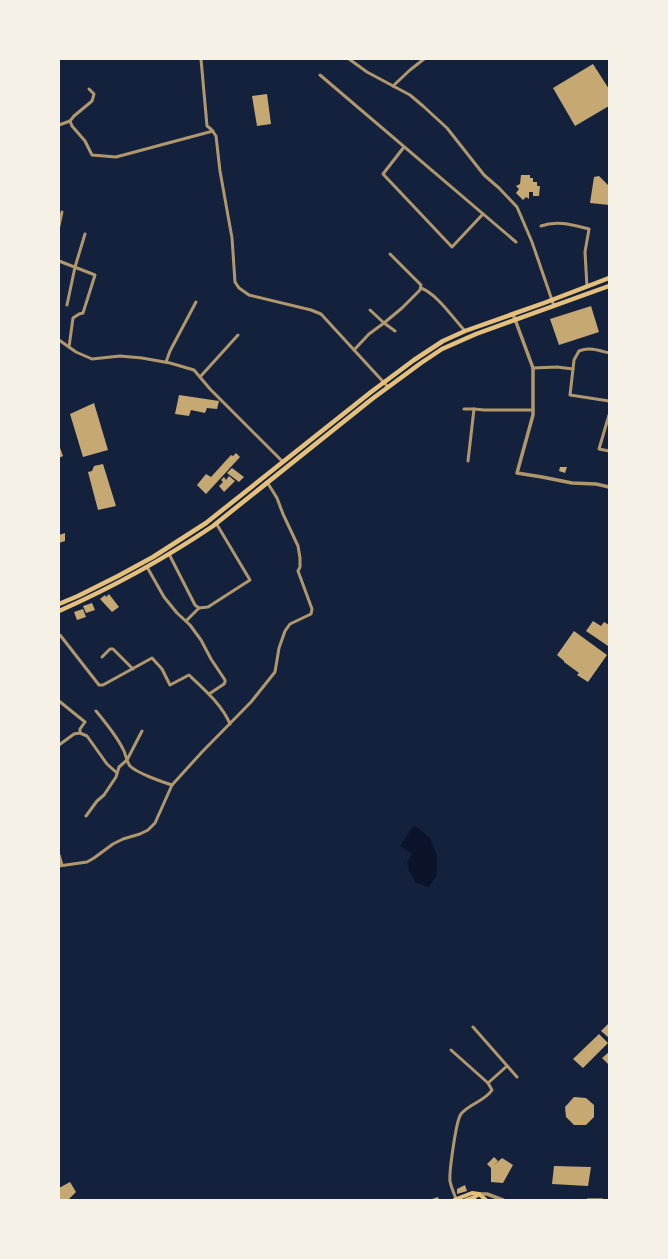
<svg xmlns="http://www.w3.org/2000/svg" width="668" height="1259" font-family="Lato,sans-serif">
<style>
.water{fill:#0b132b}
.building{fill:#c6a872}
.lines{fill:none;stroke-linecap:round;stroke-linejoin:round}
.minor{stroke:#b1986c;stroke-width:3}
.tertiary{stroke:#b1986c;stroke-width:3.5}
.secondary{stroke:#e5c07b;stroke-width:4}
.primary{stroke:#e5c07b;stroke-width:4.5}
</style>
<rect width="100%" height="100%" fill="#14213d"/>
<path class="water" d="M 413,826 L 417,827 L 430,838 L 437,856 L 437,875 L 429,887 L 416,883 L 409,871 L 407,862 L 412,853 L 400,846 Z"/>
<g class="building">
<path d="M 593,64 L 609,89 L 609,106 L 575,126 L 553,88 Z"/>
<path d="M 267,94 L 271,124 L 257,126 L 252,96 Z"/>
<path d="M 521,175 L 530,175 L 530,178 L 533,178 L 533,182 L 537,182 L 537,186 L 540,186 L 539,196 L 533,196 L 533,192 L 529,192 L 529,199 L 526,197 L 523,200 L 516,193 L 519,189 L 516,186 L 520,184 Z"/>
<path d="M 599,176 L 609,186 L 609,205 L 590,203 L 594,177 Z"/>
<path d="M 591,306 L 599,332 L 559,345 L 550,319 Z"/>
<path d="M 179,395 L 219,401 L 217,409 L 207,408 L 205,413 L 191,410 L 189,416 L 175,414 Z"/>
<path d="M 94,403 L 108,450 L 83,457 L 70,414 Z"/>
<path d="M 59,445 L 63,456 L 59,458 Z"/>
<path d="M 236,453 L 240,457 L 206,494 L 197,485 L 206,474 L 211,477 L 231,455 L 233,456 Z"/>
<path d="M 103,464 L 116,506 L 98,510 L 88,472 L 92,471 L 94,466 Z"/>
<path d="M 560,467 L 567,467 L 565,473 L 559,471 Z"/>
<path d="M 232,468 L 244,477 L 239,482 L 227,473 Z"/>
<path d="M 229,476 L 235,481 L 224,492 L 219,486 L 223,482 L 221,480 L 224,477 L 226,480 Z"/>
<path d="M 65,533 L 65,541 L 59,543 L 59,535 Z"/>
<path d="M 109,594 L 119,607 L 112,612 L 100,599 L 105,595 L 106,597 Z"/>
<path d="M 92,603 L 95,610 L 86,613 L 83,606 Z"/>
<path d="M 83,609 L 86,617 L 77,620 L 74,612 Z"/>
<path d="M 593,621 L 601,626 L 604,622 L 609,625 L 608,646 L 586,631 Z"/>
<path d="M 574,631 L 607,655 L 588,682 L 577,675 L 579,673 L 564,662 L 564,661 L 557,655 Z"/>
<path d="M 609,1023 L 609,1038 L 601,1031 Z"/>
<path d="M 599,1034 L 608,1043 L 583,1068 L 573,1059 Z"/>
<path d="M 609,1052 L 609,1065 L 602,1058 Z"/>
<path d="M 574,1097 L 586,1098 L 594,1105 L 594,1117 L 586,1125 L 574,1125 L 566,1117 L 565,1107 Z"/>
<path d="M 494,1157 L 498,1161 L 493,1166 L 502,1158 L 513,1165 L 503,1183 L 491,1182 L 491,1168 L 487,1164 Z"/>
<path d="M 554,1166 L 591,1167 L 588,1186 L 552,1184 Z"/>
<path d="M 70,1182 L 76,1192 L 68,1200 L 59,1200 L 59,1188 Z"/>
<path d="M 465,1185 L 467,1191 L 457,1194 L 457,1189 Z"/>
<path d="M 438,1197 L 439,1200 L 429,1200 Z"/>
</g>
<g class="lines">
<g class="minor">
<path d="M 201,59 L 207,126 L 211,129 L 216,136 L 220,171 L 232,238 L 235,282 L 239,288 L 249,295 L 311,310 L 321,314 L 388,387"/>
<path d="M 349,59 L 367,72 L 410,95 L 423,106 L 447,128 L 484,175 L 499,188 L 517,207 L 532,242 L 554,306"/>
<path d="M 320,75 L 516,242"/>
<path d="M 393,86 L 410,70 L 424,59"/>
<path d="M 89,89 L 94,94 L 92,101 L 74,116 L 70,121 L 72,126 L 85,141 L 92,155 L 116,157 L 213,131"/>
<path d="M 59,125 L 70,121"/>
<path d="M 404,147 L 383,174 L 452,247 L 483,214"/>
<path d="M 59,226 L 62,212"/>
<path d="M 541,226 C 557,220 573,225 589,229 L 585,252 L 587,287"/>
<path d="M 390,254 L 421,285 L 420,290 L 402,308 L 384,323 L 395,331"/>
<path d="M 59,261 L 95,275 L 83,313 L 79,314 L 73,318 L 69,347"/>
<path d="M 421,288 C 437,294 453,318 465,331"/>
<path d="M 67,305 L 75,267 L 85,234"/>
<path d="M 59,340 L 76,352 L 92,359 L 120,356 L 142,358 L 170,363 L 194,370 L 210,389 L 283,462"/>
<path d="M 354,350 L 369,334 L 384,323 L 370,310"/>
<path d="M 166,362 L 170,351 L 196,302"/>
<path d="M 533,368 L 557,367 L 573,369 L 570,395 L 609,401"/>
<path d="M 573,369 L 574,360 L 579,351 C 589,347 598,350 609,353"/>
<path d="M 200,377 L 238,335"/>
<path d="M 464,409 L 474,409 L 484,410 L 533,410"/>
<path d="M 609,415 L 599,449 L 609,451"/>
<path d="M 468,461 L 474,409"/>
<path d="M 169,554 L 195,605 L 199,608"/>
<path d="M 147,567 L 164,597 L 177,613 L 190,625 L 201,640 L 211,659 L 225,680 L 225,682 L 224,684 L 209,694"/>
<path d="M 186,621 L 199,608 L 208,607 L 250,580 L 216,523"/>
<path d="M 59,635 L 60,635 L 99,685 L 103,685 L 152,658 L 162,669 L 170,685 L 189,675 C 204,689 222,705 230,724"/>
<path d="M 102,657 L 110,649 L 113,649 L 133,669"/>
<path d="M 59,701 L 85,722 L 80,729 L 80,733 L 87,736 L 107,764 L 117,773"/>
<path d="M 96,711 C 106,723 116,735 123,749 C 126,754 126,761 130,766 C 137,773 162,782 172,785"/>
<path d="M 59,745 L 74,734 L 80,733"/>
<path d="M 86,816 L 97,801 L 104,795 L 116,777 L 119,767 L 127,760 L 142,731"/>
<path d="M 59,855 L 62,865"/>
<path d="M 59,866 L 87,862 L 94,858 L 113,844 L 123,839 L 140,834 L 148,830 L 155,823 L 172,785 L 202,752 L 251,702 L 275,672 L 279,648 L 285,631 L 290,624 L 311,614 L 312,609 L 298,571 L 300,567 L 300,558 L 298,546 L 283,514 L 277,498 L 267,482"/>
<path d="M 473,1027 L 517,1077"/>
<path d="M 451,1050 L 488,1083 L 492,1090 C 485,1101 469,1104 461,1114 C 456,1120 449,1173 450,1181 C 451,1187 454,1193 456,1199"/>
<path d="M 488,1083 L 507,1066"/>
</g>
<g class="tertiary">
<path d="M 513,314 L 533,368 L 533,415 L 517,473 L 542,477 L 572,483 L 596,484 L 609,487"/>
<path d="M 479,1194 L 487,1194 L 503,1200"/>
<path d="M 588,1200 L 602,1200"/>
</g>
<g class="secondary">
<path d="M 479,1194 L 486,1200"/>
<path d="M 454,1200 L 472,1193 L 479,1194"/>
<path d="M 466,1200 L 475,1197 L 479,1194"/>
</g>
<g class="primary">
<path d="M 59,604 L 78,596 L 118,576 L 153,557 L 206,523 L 371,392 L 414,360 L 443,341 L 465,331 L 544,303 L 609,278"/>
<path d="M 59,611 C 113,587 164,559 213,526 L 372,399 L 421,363 L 442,349 L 476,334 L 609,286"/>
</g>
</g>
<rect width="668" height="1259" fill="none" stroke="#f6f1e7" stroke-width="120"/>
</svg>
